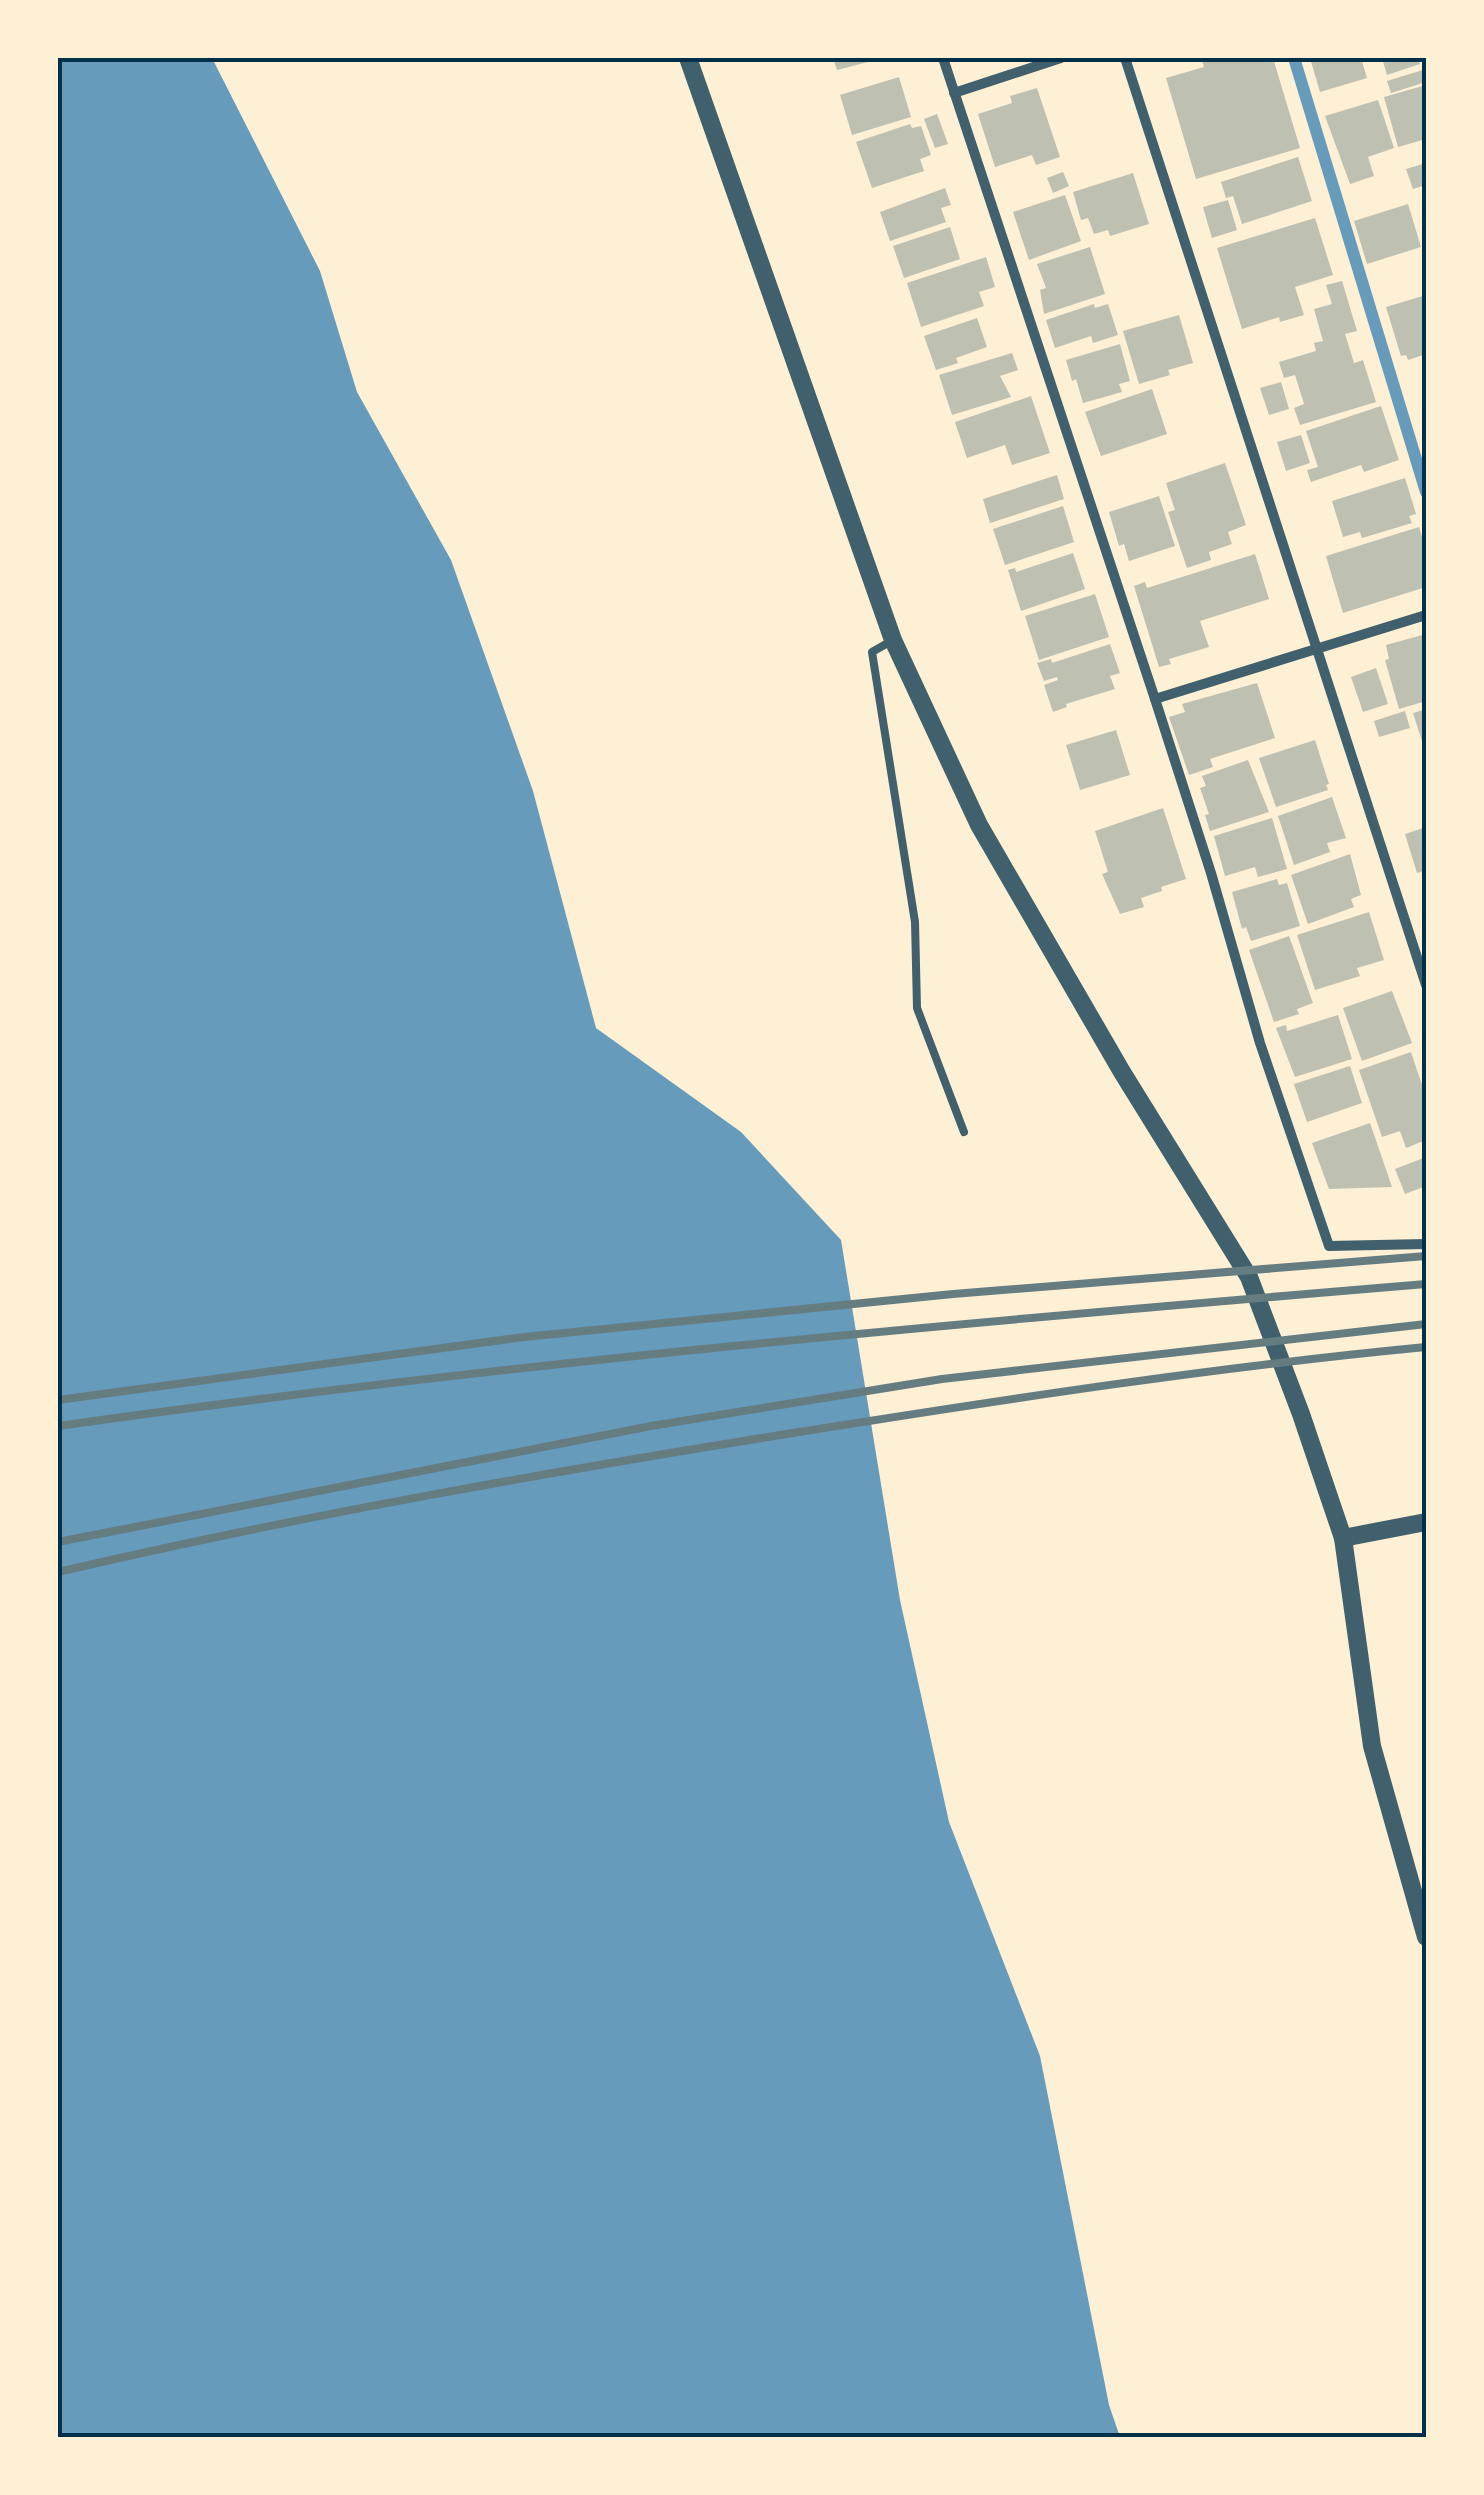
<svg xmlns="http://www.w3.org/2000/svg" width="1484" height="2495" font-family="Barlow,sans-serif">
<style>
.water{fill:#669bbc}
.lines{fill:none;stroke-linecap:round;stroke-linejoin:round}
.stream{stroke:#669bbc;stroke-width:12}
.building{fill:#bec0b2}
.service{stroke:#3f606c;stroke-width:8}
.minor{stroke:#3f606c;stroke-width:10}
.tertiary{stroke:#3f606c;stroke-width:18}
.rail{stroke:#657d81;stroke-width:8}
.neatline{fill:none;stroke:#003049;stroke-width:4}
</style>
<rect width="100%" height="100%" fill="#fdf0d5"/>
<path class="water" d="M 58,58 L 212,58 L 320,271 L 357,392 L 451,560 L 533,791 L 596,1028 L 741,1132 L 841,1240 L 900,1600 L 949,1822 L 1040,2056 L 1109,2405 L 1120,2437 L 58,2437 Z"/>
<g class="lines">
<path class="stream" d="M 1294,58 L 1426,492"/>
</g>
<g class="building">
<path d="M 833,58 L 867,58 L 868,62 L 837,70 Z"/>
<path d="M 1201,58 L 1273,58 L 1300,148 L 1196,179 L 1166,78 L 1204,67 Z"/>
<path d="M 1310,58 L 1361,58 L 1367,78 L 1320,92 Z"/>
<path d="M 1382,58 L 1418,58 L 1420,64 L 1387,75 Z"/>
<path d="M 1426,69 L 1426,82 L 1391,93 L 1387,81 Z"/>
<path d="M 899,77 L 911,117 L 852,135 L 840,95 Z"/>
<path d="M 1426,85 L 1426,139 L 1398,147 L 1384,97 Z"/>
<path d="M 1037,88 L 1060,157 L 1036,165 L 1032,155 L 995,167 L 978,114 L 1012,103 L 1010,96 Z"/>
<path d="M 1378,100 L 1394,148 L 1368,157 L 1374,176 L 1350,184 L 1325,116 Z"/>
<path d="M 937,114 L 948,144 L 935,148 L 924,119 Z"/>
<path d="M 910,124 L 912,128 L 921,126 L 931,155 L 920,159 L 924,171 L 872,188 L 856,142 Z"/>
<path d="M 1298,157 L 1312,201 L 1242,224 L 1233,196 L 1226,198 L 1221,182 Z"/>
<path d="M 1426,163 L 1426,185 L 1413,189 L 1406,169 Z"/>
<path d="M 1063,172 L 1069,186 L 1053,193 L 1047,178 Z"/>
<path d="M 1133,173 L 1149,224 L 1110,236 L 1108,230 L 1094,234 L 1088,218 L 1081,220 L 1073,192 Z"/>
<path d="M 945,188 L 951,205 L 941,208 L 946,222 L 890,241 L 880,212 Z"/>
<path d="M 1065,195 L 1081,241 L 1029,260 L 1013,212 Z"/>
<path d="M 1228,200 L 1237,230 L 1212,238 L 1203,207 Z"/>
<path d="M 1408,204 L 1421,247 L 1367,264 L 1354,221 Z"/>
<path d="M 1315,218 L 1333,275 L 1295,287 L 1304,315 L 1280,322 L 1279,317 L 1242,329 L 1217,248 Z"/>
<path d="M 950,227 L 960,259 L 904,278 L 893,246 Z"/>
<path d="M 1090,247 L 1105,294 L 1044,314 L 1040,290 L 1046,288 L 1037,264 Z"/>
<path d="M 986,257 L 995,287 L 979,292 L 984,306 L 921,327 L 907,283 Z"/>
<path d="M 1342,281 L 1357,331 L 1345,334 L 1354,363 L 1363,360 L 1376,402 L 1300,425 L 1294,408 L 1304,404 L 1295,375 L 1284,378 L 1279,362 L 1316,351 L 1314,343 L 1323,341 L 1314,309 L 1332,304 L 1326,285 Z"/>
<path d="M 1426,295 L 1426,354 L 1408,360 L 1406,355 L 1401,356 L 1386,307 Z"/>
<path d="M 1094,304 L 1095,308 L 1108,304 L 1118,335 L 1093,343 L 1091,336 L 1055,348 L 1046,320 Z"/>
<path d="M 1179,315 L 1193,363 L 1168,370 L 1170,375 L 1139,384 L 1123,331 Z"/>
<path d="M 977,318 L 987,347 L 956,358 L 958,363 L 936,370 L 924,336 Z"/>
<path d="M 1120,344 L 1130,381 L 1119,384 L 1122,392 L 1083,403 L 1076,379 L 1072,381 L 1066,360 Z"/>
<path d="M 1012,353 L 1018,370 L 1000,376 L 1011,397 L 952,415 L 939,375 Z"/>
<path d="M 1281,382 L 1289,409 L 1269,415 L 1260,388 Z"/>
<path d="M 1152,389 L 1167,434 L 1101,456 L 1085,412 Z"/>
<path d="M 1031,396 L 1050,453 L 1012,465 L 1005,445 L 967,458 L 955,422 Z"/>
<path d="M 1381,406 L 1399,460 L 1364,472 L 1361,465 L 1311,482 L 1307,470 L 1318,467 L 1306,431 Z"/>
<path d="M 1301,435 L 1310,463 L 1286,471 L 1277,442 Z"/>
<path d="M 1225,463 L 1246,525 L 1228,532 L 1232,544 L 1209,552 L 1211,560 L 1187,568 L 1168,512 L 1175,510 L 1166,483 Z"/>
<path d="M 1057,475 L 1064,499 L 990,523 L 983,499 Z"/>
<path d="M 1405,478 L 1416,514 L 1409,516 L 1412,523 L 1362,538 L 1360,532 L 1343,537 L 1332,501 Z"/>
<path d="M 1159,496 L 1175,546 L 1129,561 L 1124,544 L 1119,546 L 1109,512 Z"/>
<path d="M 1063,506 L 1074,542 L 1005,565 L 993,529 Z"/>
<path d="M 1419,527 L 1426,550 L 1426,587 L 1343,613 L 1326,556 Z"/>
<path d="M 1073,553 L 1085,589 L 1021,611 L 1008,570 L 1015,568 L 1016,572 Z"/>
<path d="M 1255,554 L 1269,599 L 1200,621 L 1209,647 L 1169,659 L 1171,664 L 1159,667 L 1134,586 L 1145,582 L 1147,588 Z"/>
<path d="M 1095,594 L 1109,637 L 1039,660 L 1025,616 Z"/>
<path d="M 1426,634 L 1426,701 L 1399,709 L 1385,660 L 1389,659 L 1386,645 Z"/>
<path d="M 1110,644 L 1120,673 L 1110,676 L 1115,689 L 1066,704 L 1067,707 L 1053,712 L 1044,685 L 1058,680 L 1057,677 L 1044,681 L 1037,663 L 1051,659 L 1052,663 Z"/>
<path d="M 1376,668 L 1388,704 L 1363,712 L 1351,677 Z"/>
<path d="M 1257,683 L 1275,738 L 1210,759 L 1213,767 L 1189,775 L 1169,717 L 1185,712 L 1182,704 Z"/>
<path d="M 1426,709 L 1426,754 L 1413,713 Z"/>
<path d="M 1405,711 L 1410,728 L 1379,737 L 1374,721 Z"/>
<path d="M 1116,730 L 1130,775 L 1080,790 L 1066,745 Z"/>
<path d="M 1315,740 L 1329,784 L 1326,785 L 1328,790 L 1276,807 L 1259,758 Z"/>
<path d="M 1248,760 L 1269,812 L 1210,831 L 1205,815 L 1209,814 L 1200,788 L 1206,786 L 1202,776 Z"/>
<path d="M 1332,797 L 1346,838 L 1327,843 L 1330,852 L 1294,865 L 1278,816 Z"/>
<path d="M 1163,808 L 1186,879 L 1161,887 L 1162,891 L 1141,898 L 1144,907 L 1120,914 L 1102,874 L 1108,872 L 1095,831 Z"/>
<path d="M 1272,818 L 1287,869 L 1258,877 L 1255,867 L 1225,876 L 1214,836 Z"/>
<path d="M 1426,827 L 1426,870 L 1417,873 L 1405,834 Z"/>
<path d="M 1350,854 L 1361,895 L 1351,899 L 1354,907 L 1308,924 L 1291,875 Z"/>
<path d="M 1277,879 L 1279,885 L 1287,883 L 1300,926 L 1251,941 L 1246,927 L 1242,929 L 1232,892 Z"/>
<path d="M 1369,912 L 1384,960 L 1357,968 L 1360,976 L 1315,990 L 1297,935 Z"/>
<path d="M 1289,936 L 1313,1003 L 1297,1009 L 1299,1014 L 1274,1022 L 1249,950 Z"/>
<path d="M 1392,991 L 1412,1043 L 1362,1061 L 1343,1008 Z"/>
<path d="M 1338,1015 L 1352,1059 L 1295,1077 L 1276,1028 L 1286,1025 L 1287,1031 Z"/>
<path d="M 1411,1052 L 1426,1097 L 1426,1140 L 1406,1148 L 1400,1131 L 1382,1137 L 1359,1070 Z"/>
<path d="M 1350,1066 L 1362,1103 L 1307,1122 L 1294,1084 Z"/>
<path d="M 1370,1123 L 1392,1187 L 1329,1189 L 1312,1143 Z"/>
<path d="M 1426,1157 L 1426,1186 L 1405,1194 L 1395,1169 Z"/>
</g>
<g class="lines">
<path class="service" d="M 893,640 L 872,652 L 915,922 L 917,1008 L 964,1132"/>
<g class="minor">
<path d="M 943,58 L 1155,699 L 1211,873 L 1260,1043 L 1329,1246 L 1426,1244"/>
<path d="M 1125,58 L 1426,985"/>
<path d="M 954,93 L 1061,58"/>
<path d="M 1155,699 L 1426,615"/>
</g>
<g class="tertiary">
<path d="M 688,58 L 893,640 L 979,825 L 1122,1072 L 1249,1277 L 1301,1414 L 1343,1538 L 1372,1746 L 1426,1937"/>
<path d="M 1343,1538 L 1426,1522"/>
</g>
<g class="rail">
<path d="M 58,1400 L 524,1337 L 953,1294 L 1426,1256"/>
<path d="M 58,1426 C 512,1362 969,1322 1426,1284"/>
<path d="M 58,1542 L 651,1426 L 942,1379 L 1426,1324"/>
<path d="M 58,1572 C 303,1515 550,1472 799,1432 C 1007,1399 1216,1367 1426,1347"/>
</g>
</g>
<rect width="1484" height="2495" fill="none" stroke="#fdf0d5" stroke-width="120"/>
<rect x="60" y="60" width="1364" height="2375" class="neatline"/>
</svg>
